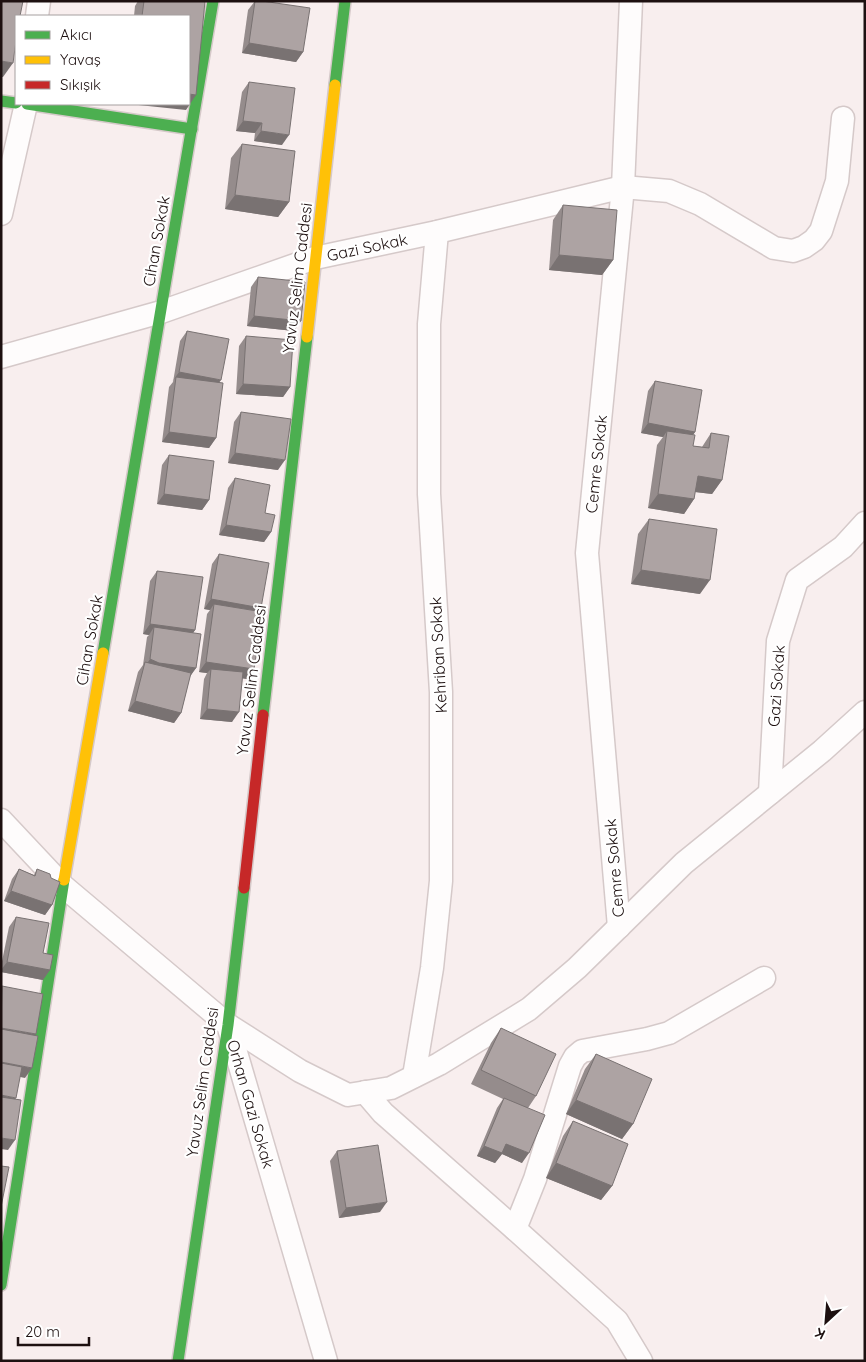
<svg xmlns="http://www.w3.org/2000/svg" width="866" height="1362" font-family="Quicksand,sans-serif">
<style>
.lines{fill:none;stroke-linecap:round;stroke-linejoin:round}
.street-casing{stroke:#d5c9c9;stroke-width:25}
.fast-casing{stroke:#d5c9c9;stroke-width:14}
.slow-casing{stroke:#d5c9c9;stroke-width:14}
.jam-casing{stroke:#d5c9c9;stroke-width:14}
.street{stroke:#fefcfc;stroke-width:22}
.fast{stroke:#4caf50;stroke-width:11}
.slow{stroke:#ffc107;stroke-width:11}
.jam{stroke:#c62828;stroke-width:11}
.wall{fill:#958c8c}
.shaded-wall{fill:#797272}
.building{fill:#ada3a3;stroke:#797272}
.labels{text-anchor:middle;stroke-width:4.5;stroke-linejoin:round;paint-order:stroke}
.street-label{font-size:16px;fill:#1d1010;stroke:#fff}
</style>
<rect width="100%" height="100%" fill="#f8eeee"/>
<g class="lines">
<g class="street-casing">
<g id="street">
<path d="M 37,16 L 39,1"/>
<path d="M 1,214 L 26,104"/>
<path d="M 1,357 L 161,312 L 315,258 L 437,232 L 623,187 L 669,191 L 700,204 L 774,248 L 793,251 L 804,247 L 814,240 L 821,231 L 837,181 L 843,118"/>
<path d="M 770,793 L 778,641 L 797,580 L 843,547 L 865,523"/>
<path d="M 1,820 L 63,886 L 228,1025 L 326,1361"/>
<path d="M 619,927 L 587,553 L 623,187 L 631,1"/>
<path d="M 228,1025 L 300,1071 L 348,1095 L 391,1088 L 439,1064 L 529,1009 L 577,968 L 684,863 L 822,751 L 865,712"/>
<path d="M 414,1076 L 432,968 L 441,881 L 441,692 L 429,494 L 429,324 L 437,232"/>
<path d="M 365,1092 L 383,1113 L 515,1229 L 617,1321 L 641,1361"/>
<path d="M 515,1229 L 535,1179 L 570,1066 L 575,1057 L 582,1051 L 647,1039 L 669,1033 L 764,978"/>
</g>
</g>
<g class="fast-casing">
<g id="fast">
<path d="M 335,85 L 345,1"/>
<path d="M 1,101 L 16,103"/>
<path d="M 27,104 L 192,129"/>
<path d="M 103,653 L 213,1"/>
<path d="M 263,715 L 307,337"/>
<path d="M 1,1285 L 64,880"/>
<path d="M 178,1361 L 228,1025 L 244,888"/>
</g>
</g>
<g class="slow-casing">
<g id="slow">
<path d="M 307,337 L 335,85"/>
<path d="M 64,880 L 103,653"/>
</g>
</g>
<g class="jam-casing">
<path id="jam" d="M 244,888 L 263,715"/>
</g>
<use href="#street" class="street"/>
<use href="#fast" class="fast"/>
<use href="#slow" class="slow"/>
<use href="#jam" class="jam"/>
</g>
<g class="wall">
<path d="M 138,1 L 205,1 L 189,16 L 134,16 L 135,6 Z"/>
<path d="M 255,1 L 262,1 L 303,52 L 296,62 L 242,53 L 248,10 Z"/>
<path d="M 249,82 L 282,145 L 254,141 L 255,133 L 236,131 L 242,92 Z"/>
<path d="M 242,144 L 289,202 L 278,217 L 225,209 L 231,158 Z"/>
<path d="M 563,205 L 613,260 L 602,275 L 549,270 L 553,220 Z"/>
<path d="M 258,277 L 294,331 L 247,326 L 251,287 Z"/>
<path d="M 187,331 L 219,383 L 216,438 L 209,448 L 162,442 L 169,387 L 173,382 L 180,341 Z"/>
<path d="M 246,336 L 290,387 L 283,397 L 236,394 L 239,346 Z"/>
<path d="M 655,381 L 695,432 L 693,435 L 693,446 L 702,447 L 711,433 L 722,480 L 712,494 L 695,492 L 694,499 L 684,514 L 648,508 L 657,445 L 663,437 L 641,433 L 648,391 Z"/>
<path d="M 241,412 L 278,470 L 228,463 L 234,422 Z"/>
<path d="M 169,455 L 209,500 L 202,510 L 157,504 L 162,465 Z"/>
<path d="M 235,478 L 265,513 L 271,532 L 264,542 L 219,535 L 228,488 Z"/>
<path d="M 649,519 L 700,594 L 631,584 L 638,534 Z"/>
<path d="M 219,554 L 261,608 L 259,611 L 247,679 L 242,678 L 232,722 L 200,719 L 204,679 L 207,673 L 199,672 L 207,614 L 210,610 L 204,609 L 212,564 Z"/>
<path d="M 157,571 L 195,630 L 193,633 L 196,668 L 190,676 L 181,713 L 174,723 L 128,711 L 138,672 L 143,665 L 147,637 L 149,635 L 143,634 L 150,581 Z"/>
<path d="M 19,869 L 34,875 L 37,869 L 52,905 L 45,915 L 4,901 L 12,879 Z"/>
<path d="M 16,917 L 43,953 L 43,980 L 1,972 L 1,966 L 9,927 Z"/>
<path d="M 501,1028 L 536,1096 L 528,1108 L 522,1163 L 502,1154 L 495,1163 L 477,1156 L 497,1108 L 503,1099 L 471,1084 L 491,1043 Z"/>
<path d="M 596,1054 L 633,1124 L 622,1139 L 566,1114 L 585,1069 Z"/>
<path d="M 573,1121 L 612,1186 L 601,1200 L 546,1178 L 563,1136 Z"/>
<path d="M 337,1151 L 380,1212 L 339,1218 L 330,1161 Z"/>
</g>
<g class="shaded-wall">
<path d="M 249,43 L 303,52 L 296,62 L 242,53 Z"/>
<path d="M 1,61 L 13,63 L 3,77 L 1,77 Z"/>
<path d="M 189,94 L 196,95 L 186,110 L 129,104 L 189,104 Z"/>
<path d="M 243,121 L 262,123 L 255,133 L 236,131 Z"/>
<path d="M 261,131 L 289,135 L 282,145 L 254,141 Z"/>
<path d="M 235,195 L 289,202 L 278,217 L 225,209 Z"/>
<path d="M 559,255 L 613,260 L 602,275 L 549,270 Z"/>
<path d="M 254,316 L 301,321 L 294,331 L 247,326 Z"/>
<path d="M 179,372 L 221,380 L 214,390 L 176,377 L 172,382 Z"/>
<path d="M 243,384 L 290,387 L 283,397 L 236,394 Z"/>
<path d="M 648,423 L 695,432 L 688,442 L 667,431 L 663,437 L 641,433 Z"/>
<path d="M 169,432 L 216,438 L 209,448 L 162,442 Z"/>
<path d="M 235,453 L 285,460 L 278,470 L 228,463 Z"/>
<path d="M 698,476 L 722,480 L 712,494 L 687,491 Z"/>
<path d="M 164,494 L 209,500 L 202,510 L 157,504 Z"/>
<path d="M 658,494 L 694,499 L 684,514 L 648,508 Z"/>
<path d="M 226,525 L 271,532 L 264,542 L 219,535 Z"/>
<path d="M 641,570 L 710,580 L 700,594 L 631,584 Z"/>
<path d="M 211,599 L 261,608 L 254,618 L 214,604 L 210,610 L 204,609 Z"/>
<path d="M 150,624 L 195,630 L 188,640 L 154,627 L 149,635 L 143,634 Z"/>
<path d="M 150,659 L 196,668 L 189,678 L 144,668 Z"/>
<path d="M 206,662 L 254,669 L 247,679 L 210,674 L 211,669 L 207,673 L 199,672 Z"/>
<path d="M 135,701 L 181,713 L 174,723 L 128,711 Z"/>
<path d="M 207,709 L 239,712 L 232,722 L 200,719 Z"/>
<path d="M 11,891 L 52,905 L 45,915 L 4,901 Z"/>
<path d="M 7,962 L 50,970 L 43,980 L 1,972 L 1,970 Z"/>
<path d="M 1,1028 L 36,1034 L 29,1044 L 1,1039 Z"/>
<path d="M 1,1062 L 32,1068 L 25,1078 L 1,1073 Z"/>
<path d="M 1,1095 L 16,1098 L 9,1108 L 1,1106 Z"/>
<path d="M 576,1100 L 633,1124 L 622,1139 L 566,1114 Z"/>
<path d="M 1,1138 L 15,1140 L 8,1150 L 1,1149 Z"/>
<path d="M 506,1144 L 529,1153 L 522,1163 L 502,1154 L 495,1163 L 477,1156 L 484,1146 Z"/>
<path d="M 556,1163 L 612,1186 L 601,1200 L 546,1178 Z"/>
<path d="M 387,1202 L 380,1212 L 339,1218 L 346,1208 Z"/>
</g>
<g class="building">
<path d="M 1,1 L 23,1 L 20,16 L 16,16 L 16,41 L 13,63 L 1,61 Z"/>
<path d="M 144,1 L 205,1 L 196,95 L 189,94 L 189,16 L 142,16 Z"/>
<path d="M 255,1 L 262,1 L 310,8 L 303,52 L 249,43 Z"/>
<path d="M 249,82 L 295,88 L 289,135 L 261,131 L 262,123 L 243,121 Z"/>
<path d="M 242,144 L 295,151 L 289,202 L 235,195 Z"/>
<path d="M 563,205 L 617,210 L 613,260 L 559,255 Z"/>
<path d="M 258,277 L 305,282 L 301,321 L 254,316 Z"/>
<path d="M 187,331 L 229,339 L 221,380 L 179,372 Z"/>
<path d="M 246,336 L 293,340 L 290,387 L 243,384 Z"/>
<path d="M 176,377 L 223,383 L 216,438 L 169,432 Z"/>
<path d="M 655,381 L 702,390 L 695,432 L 648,423 Z"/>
<path d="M 241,412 L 291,419 L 285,460 L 235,453 Z"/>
<path d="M 667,431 L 695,435 L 693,446 L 709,448 L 711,433 L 729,436 L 722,480 L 698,476 L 694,499 L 658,494 Z"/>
<path d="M 169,455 L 214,461 L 209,500 L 164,494 Z"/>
<path d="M 235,478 L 270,485 L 265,513 L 275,515 L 271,532 L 226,525 Z"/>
<path d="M 649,519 L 717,529 L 710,580 L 641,570 Z"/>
<path d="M 219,554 L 269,563 L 261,608 L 211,599 Z"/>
<path d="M 157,571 L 203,577 L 195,630 L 150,624 Z"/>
<path d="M 214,604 L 263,612 L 254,669 L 206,662 Z"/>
<path d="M 154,627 L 201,634 L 196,668 L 159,663 L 150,659 Z"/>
<path d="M 145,662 L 191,673 L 181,713 L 135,701 Z"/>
<path d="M 211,669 L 243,672 L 239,712 L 207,709 Z"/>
<path d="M 19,869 L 35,876 L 37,869 L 50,874 L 51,878 L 60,882 L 52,905 L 11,891 Z"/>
<path d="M 16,917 L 49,923 L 43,953 L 53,955 L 50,970 L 7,962 Z"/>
<path d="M 2,986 L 43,994 L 36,1034 L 1,1028 Z"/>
<path d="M 501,1028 L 556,1054 L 536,1096 L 481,1070 Z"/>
<path d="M 1,1029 L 38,1036 L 32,1068 L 1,1062 Z"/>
<path d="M 596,1054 L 652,1079 L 633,1124 L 576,1100 Z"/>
<path d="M 1,1063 L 22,1067 L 16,1098 L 1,1095 Z"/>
<path d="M 1,1097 L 21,1100 L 15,1140 L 1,1138 Z"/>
<path d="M 504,1098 L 545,1115 L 529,1153 L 506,1144 L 502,1153 L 484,1146 Z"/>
<path d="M 573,1121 L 628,1144 L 612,1186 L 556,1163 Z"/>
<path d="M 378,1145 L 387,1202 L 346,1208 L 337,1151 Z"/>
<path d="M 1,1166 L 9,1167 L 1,1207 Z"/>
</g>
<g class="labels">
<g class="street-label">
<text transform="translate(156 241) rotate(-80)" y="6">Cihan Sokak</text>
<text transform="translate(367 247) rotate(-12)" y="6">Gazi Sokak</text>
<text transform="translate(297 278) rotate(-83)" y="6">Yavuz Selim Caddesi</text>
<text transform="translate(596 464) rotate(-84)" y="6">Cemre Sokak</text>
<text transform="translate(89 640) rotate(-80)" y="6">Cihan Sokak</text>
<text transform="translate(438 655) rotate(-93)" y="6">Kehriban Sokak</text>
<text transform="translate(251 680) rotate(-83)" y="6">Yavuz Selim Caddesi</text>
<text transform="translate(776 686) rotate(-86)" y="6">Gazi Sokak</text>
<text transform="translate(614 868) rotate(-95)" y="6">Cemre Sokak</text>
<text transform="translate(202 1082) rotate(-82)" y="6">Yavuz Selim Caddesi</text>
<text transform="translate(251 1104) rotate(74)" y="6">Orhan Gazi Sokak</text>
</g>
</g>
<rect width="866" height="1362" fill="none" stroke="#1d1010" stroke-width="5"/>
<rect x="15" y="15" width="175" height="90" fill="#ffffff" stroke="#a59f9f"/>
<rect x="25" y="31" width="25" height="8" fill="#4caf50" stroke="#a59f9f"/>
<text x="60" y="40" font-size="15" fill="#1d1010">Akıcı</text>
<rect x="25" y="56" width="25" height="8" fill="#ffc107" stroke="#a59f9f"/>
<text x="60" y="65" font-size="15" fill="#1d1010">Yavaş</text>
<rect x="25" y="81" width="25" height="8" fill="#c62828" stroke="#a59f9f"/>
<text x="60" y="90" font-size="15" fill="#1d1010">Sıkışık</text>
<g transform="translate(826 1322) rotate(206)" stroke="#ffffff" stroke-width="4" paint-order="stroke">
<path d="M0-4L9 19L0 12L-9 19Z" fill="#1d1010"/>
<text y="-8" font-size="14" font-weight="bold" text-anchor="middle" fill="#1d1010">K</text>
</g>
<path d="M18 1337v8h71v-8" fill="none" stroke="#1d1010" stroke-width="2.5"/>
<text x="25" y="1337" font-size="15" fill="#1d1010" stroke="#ffffff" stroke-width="4" paint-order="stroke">20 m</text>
</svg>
